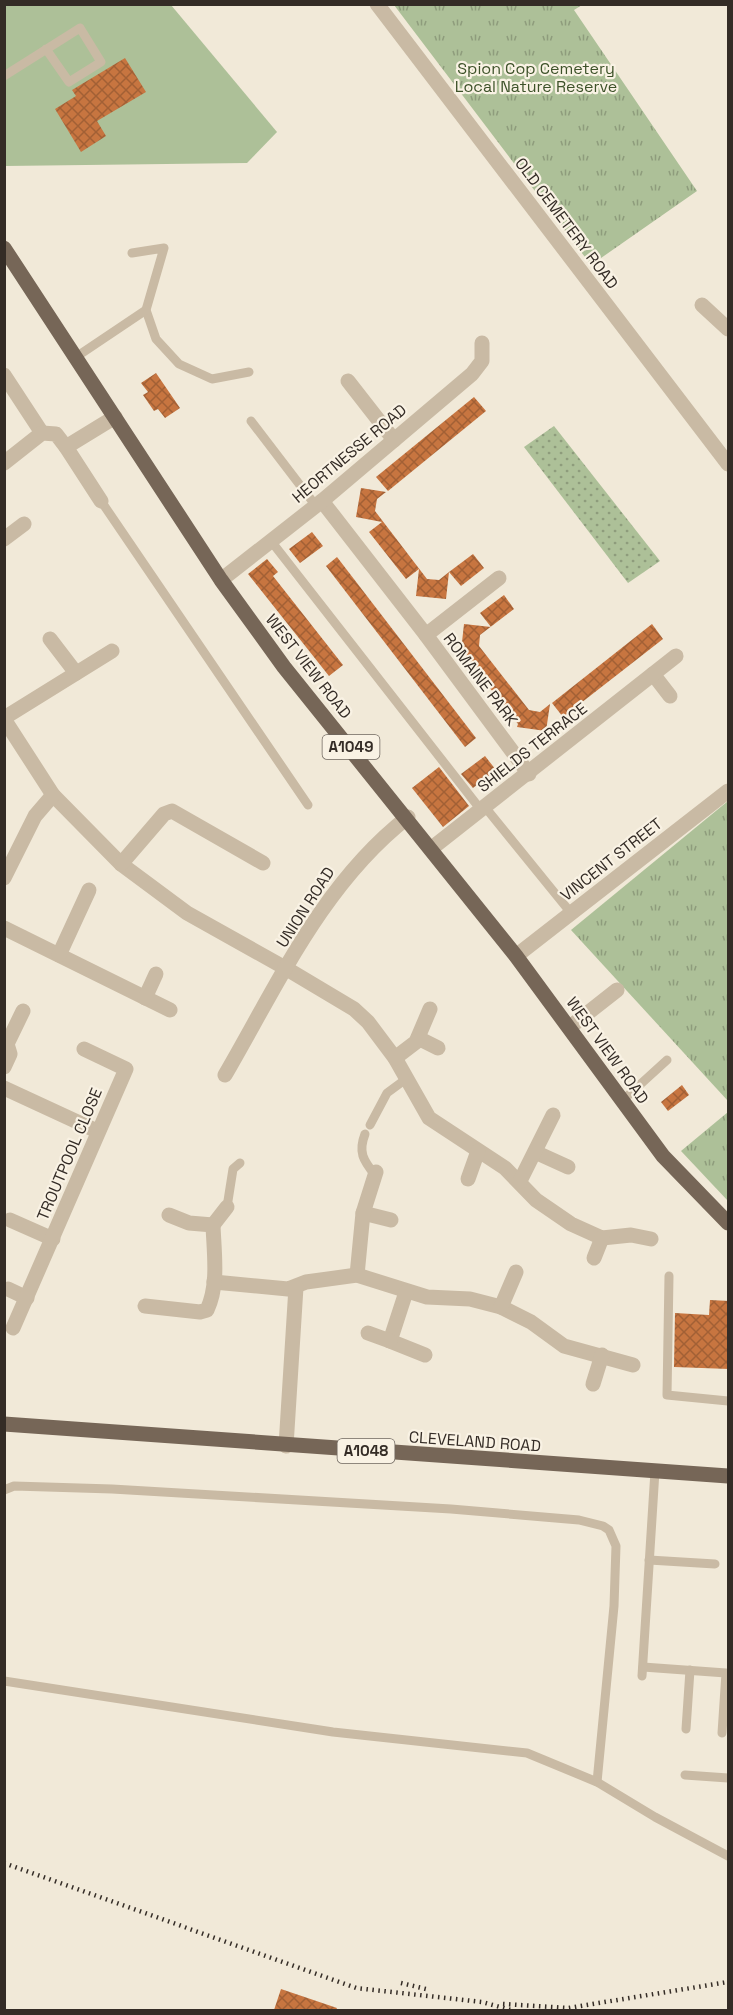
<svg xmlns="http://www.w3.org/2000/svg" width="733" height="2015" font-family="'Space Grotesk',sans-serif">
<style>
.grass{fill:url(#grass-dots)}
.park{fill:url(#park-tufts)}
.pitch{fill:#adc098}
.building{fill:url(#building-cross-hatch)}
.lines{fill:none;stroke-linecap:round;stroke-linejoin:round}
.service{stroke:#c9baa4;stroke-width:9}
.minor{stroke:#c9baa4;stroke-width:15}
.primary{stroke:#766657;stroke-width:15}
.rail{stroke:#342c26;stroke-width:4.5;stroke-dasharray:1.5 4.5;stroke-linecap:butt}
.labels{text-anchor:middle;stroke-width:4.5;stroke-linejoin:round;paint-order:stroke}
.shield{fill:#f9f2e4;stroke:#6f675f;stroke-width:1.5}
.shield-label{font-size:15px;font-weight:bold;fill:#342c26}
.park-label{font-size:16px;fill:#3d5229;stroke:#f9f2e4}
.street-label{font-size:16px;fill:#342c26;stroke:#f9f2e4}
</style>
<defs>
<pattern id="grass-dots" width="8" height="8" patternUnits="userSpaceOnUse" patternTransform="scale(1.5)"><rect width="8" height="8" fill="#adc098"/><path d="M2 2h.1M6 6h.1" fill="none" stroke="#8e9c7c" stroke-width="1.8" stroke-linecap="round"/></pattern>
<pattern id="park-tufts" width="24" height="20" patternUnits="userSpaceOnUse" patternTransform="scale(1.5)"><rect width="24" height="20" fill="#adc098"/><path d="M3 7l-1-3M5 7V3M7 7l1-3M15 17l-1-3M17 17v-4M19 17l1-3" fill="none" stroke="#8e9c7c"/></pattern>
<pattern id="building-cross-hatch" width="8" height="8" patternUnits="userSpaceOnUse" patternTransform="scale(1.5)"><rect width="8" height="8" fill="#c77540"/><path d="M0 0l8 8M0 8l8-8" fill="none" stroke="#a26035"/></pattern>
</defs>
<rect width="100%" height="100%" fill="#f1e9d8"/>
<path class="grass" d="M 554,426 L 660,561 L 628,583 L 524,447 Z"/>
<g class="park">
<path d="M 394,5 L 582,5 L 574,10 L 697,191 L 591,265 Z"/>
<path d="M 728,801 L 728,1101 L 571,930 Z"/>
<path d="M 728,1112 L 728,1201 L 681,1151 Z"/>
</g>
<path class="pitch" d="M 4,5 L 171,5 L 277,132 L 247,163 L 5,166 Z"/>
<g class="building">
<path d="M 125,58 L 146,92 L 97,121 L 106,136 L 81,152 L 55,109 L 76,96 L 72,90 Z"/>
<path d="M 156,373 L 180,408 L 165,418 L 158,409 L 154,411 L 143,395 L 148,392 L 141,383 Z"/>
<path d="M 474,397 L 486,411 L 388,491 L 376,477 Z"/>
<path d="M 361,488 L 386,492 L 377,499 L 375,511 L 427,579 L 439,580 L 449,572 L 446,599 L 416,596 L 419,569 L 406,579 L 369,532 L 382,522 L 356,517 Z"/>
<path d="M 312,532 L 323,546 L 300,563 L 289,549 Z"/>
<path d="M 473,554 L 484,568 L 461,586 L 449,572 Z"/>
<path d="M 337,557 L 476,738 L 465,747 L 326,566 Z"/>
<path d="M 267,559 L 278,572 L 273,576 L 343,665 L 329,676 L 248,574 Z"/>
<path d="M 504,595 L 514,609 L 480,635 L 479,646 L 529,710 L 540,712 L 550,704 L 546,731 L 517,727 L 518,724 L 461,651 L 464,624 L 491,627 L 480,613 Z"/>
<path d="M 652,624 L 663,639 L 563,717 L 552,703 Z"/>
<path d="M 485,756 L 496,770 L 473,788 L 461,774 Z"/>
<path d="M 439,767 L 469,806 L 443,827 L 412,788 Z"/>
<path d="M 682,1085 L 689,1095 L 668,1111 L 661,1102 Z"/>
<path d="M 710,1300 L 729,1301 L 729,1369 L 674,1367 L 675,1313 L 709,1315 Z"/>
<path d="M 281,1989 L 337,2008 L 336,2010 L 274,2010 Z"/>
</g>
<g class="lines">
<g class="service">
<path d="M 4,76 L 80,28 L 101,62 L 69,82 L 46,49"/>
<path d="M 132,253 L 164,248 L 146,310 L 156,339 L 179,364 L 212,379 L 249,372"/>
<path d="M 76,357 L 146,310"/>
<path d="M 251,421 L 316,506"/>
<path d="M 101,501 L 308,805"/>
<path d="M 271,541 L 481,810"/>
<path d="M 485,807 L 571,913"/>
<path d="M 622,1101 L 667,1060"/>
<path d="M 370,1125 L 387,1093 L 406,1079"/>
<path d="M 365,1134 C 358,1152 363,1160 375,1175"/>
<path d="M 227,1207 L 233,1169 L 240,1163"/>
<path d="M 669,1276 L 667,1395 L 728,1401"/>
<path d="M 4,1490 L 14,1486 L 112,1489 L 451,1509 L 579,1520 L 603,1526 L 609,1530 L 616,1546 L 614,1606 L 597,1782"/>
<path d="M 649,1560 L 715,1564"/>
<path d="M 643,1667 L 726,1673 L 722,1733"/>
<path d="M 642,1676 L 655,1471"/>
<path d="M 4,1681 L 333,1732 L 527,1753 L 597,1782 L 655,1817 L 728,1856"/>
<path d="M 686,1729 L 690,1670"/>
<path d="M 685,1775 L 728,1778"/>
</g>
<g class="minor">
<path d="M 377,4 L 728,464"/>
<path d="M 702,305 L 728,329"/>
<path d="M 4,375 L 42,433"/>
<path d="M 348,381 L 394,440"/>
<path d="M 66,447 L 101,501"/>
<path d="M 4,463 L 42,433 L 56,434 L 66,447 L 115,417"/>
<path d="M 322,501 L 426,635 L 529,774"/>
<path d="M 4,539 L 24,524"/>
<path d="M 221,580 L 322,501 L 472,374 L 482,361 L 482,343"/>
<path d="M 426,635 L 499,578"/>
<path d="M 50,639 L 76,673"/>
<path d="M 653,674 L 670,696"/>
<path d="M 4,718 L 112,651"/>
<path d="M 4,719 L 53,795 L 121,864 L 187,913 L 287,969 L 354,1009 L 368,1022 L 395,1058 L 429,1118 L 505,1168 L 536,1200 L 571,1224 L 602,1238 L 631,1235 L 651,1239"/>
<path d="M 432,848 L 676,656"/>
<path d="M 121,864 L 164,814 L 172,811 L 263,863"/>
<path d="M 4,878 L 35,816 L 53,795"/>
<path d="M 4,928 L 170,1010"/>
<path d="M 59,955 L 89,890"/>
<path d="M 516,956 L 728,791"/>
<path d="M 145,998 L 156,974"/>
<path d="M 570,1027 L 617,990"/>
<path d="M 418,1038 L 438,1048"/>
<path d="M 395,1058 L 416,1042 L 430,1009"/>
<path d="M 4,1067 L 10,1054 L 7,1044 L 23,1011"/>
<path d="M 225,1075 C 278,984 323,883 408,817"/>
<path d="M 4,1088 L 97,1131"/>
<path d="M 535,1152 L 568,1167"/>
<path d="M 468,1179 L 478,1151"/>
<path d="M 520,1181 L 553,1115"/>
<path d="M 363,1213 L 391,1220"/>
<path d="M 10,1220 L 53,1239"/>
<path d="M 213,1225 L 227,1207"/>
<path d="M 594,1258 L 602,1238"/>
<path d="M 357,1275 L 363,1213 L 376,1172"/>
<path d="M 214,1282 L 288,1289 L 306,1282 L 357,1275 L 427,1297 L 470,1299 L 501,1307 L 531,1322 L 564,1346 L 633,1365"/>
<path d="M 8,1289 L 27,1298"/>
<path d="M 406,1292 L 390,1341 L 425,1355"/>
<path d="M 145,1306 L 200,1312 L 207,1310 C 219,1285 214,1253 213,1225 L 189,1223 L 169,1215"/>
<path d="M 501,1307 L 516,1272"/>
<path d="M 13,1328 L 126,1069 L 84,1049"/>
<path d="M 368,1333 L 390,1341"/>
<path d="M 593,1384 L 602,1355"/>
<path d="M 286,1446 L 296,1287"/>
</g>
<g class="primary">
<path d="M 4,248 L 221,580 L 284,667 L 516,956 L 663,1156 L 728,1223"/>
<path d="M 4,1424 L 728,1476"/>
</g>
<g class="rail">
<path d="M 4,1863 L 356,1988 L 482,2002 L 511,2010"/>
<path d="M 401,1983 L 426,1989"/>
<path d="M 503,2004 L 568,2008 L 728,1982"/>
</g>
</g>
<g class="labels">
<g class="shield">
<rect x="322.5" y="735" width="57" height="24" rx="4.5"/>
<rect x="337.5" y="1439" width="57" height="24" rx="4.5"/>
</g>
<g class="shield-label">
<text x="351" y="752">A1049</text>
<text x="366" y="1456">A1048</text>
</g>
<g class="park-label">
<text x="536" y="74">Spion Cop Cemetery<tspan x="536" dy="18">Local Nature Reserve</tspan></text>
</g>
<g class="street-label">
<text transform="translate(567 223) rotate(53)" y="6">OLD CEMETERY ROAD</text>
<text transform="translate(349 453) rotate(-40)" y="6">HEORTNESSE ROAD</text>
<text transform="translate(309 666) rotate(52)" y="6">WEST VIEW ROAD</text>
<text transform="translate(481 679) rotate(53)" y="6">ROMAINE PARK</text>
<text transform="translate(532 747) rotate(-38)" y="6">SHIELDS TERRACE</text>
<text transform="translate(611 859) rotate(-38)" y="6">VINCENT STREET</text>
<text transform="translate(305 907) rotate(-57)" y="6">UNION ROAD</text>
<text transform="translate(608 1050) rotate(54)" y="6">WEST VIEW ROAD</text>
<text transform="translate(69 1154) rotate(-67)" y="6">TROUTPOOL CLOSE</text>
<text transform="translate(475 1441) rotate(4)" y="6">CLEVELAND ROAD</text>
</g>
</g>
<rect width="733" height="2015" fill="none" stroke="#342c26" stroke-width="12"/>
</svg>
